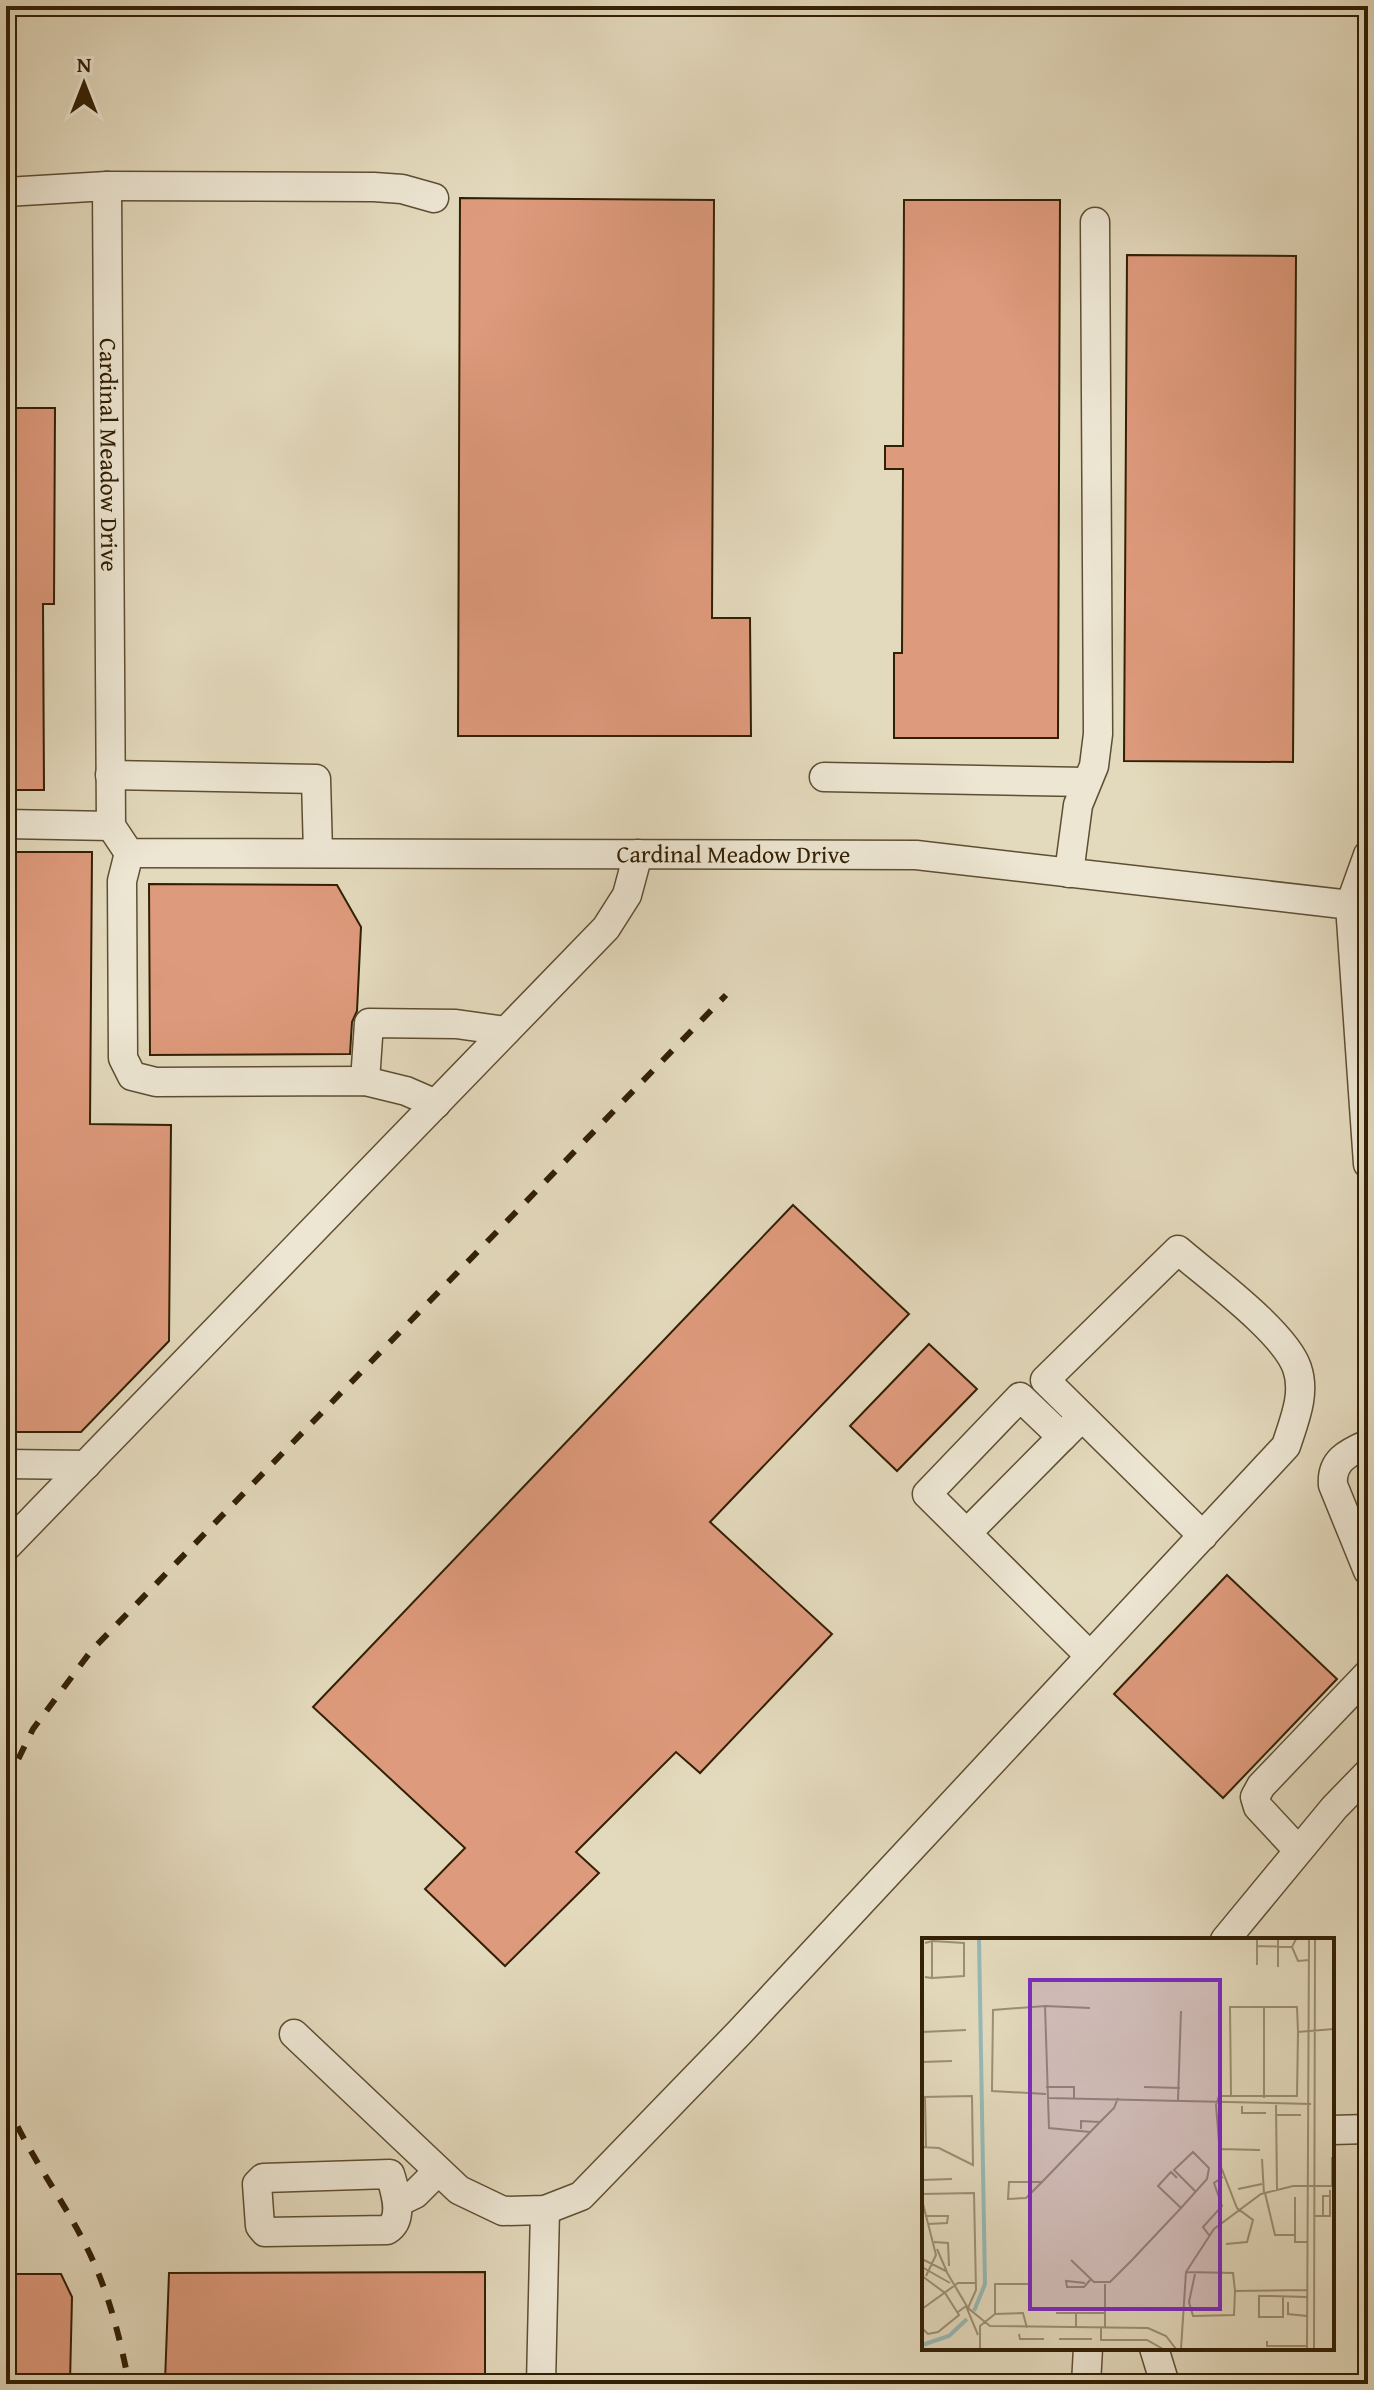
<svg xmlns="http://www.w3.org/2000/svg" width="1374" height="2390" font-family="'Gentium Book Plus',serif">
<style>
.building{fill:#de9a7c;stroke:#322004;stroke-width:2}
.lines{fill:none;stroke-linecap:round;stroke-linejoin:round}
.minor-casing{stroke:#5e4e32;stroke-width:31}
.minor{stroke:#ede6d3;stroke-width:28}
.rail{stroke:#322004;stroke-width:6;stroke-dasharray:14 14;stroke-linecap:butt}
.labels{text-anchor:middle;stroke-width:8;stroke-linejoin:round;paint-order:stroke}
.street-label{font-size:24px;fill:#322004;stroke:#ede6d3}
.inset-river{fill:none;stroke:#96b9b5;stroke-width:4}
.inset-road{fill:none;stroke:#9c8f72;stroke-width:2}
.view{fill:#7b2cbf;fill-opacity:0.15;stroke:#7b2cbf;stroke-width:4}
.inset-edge{fill:none;stroke:#322004;stroke-width:4}
</style>
<rect width="100%" height="100%" fill="#e3d9bc"/>
<filter id="stains"><feTurbulence type="fractalNoise" baseFrequency=".0025" numOctaves="4"/><feColorMatrix values="0 0 0 0 .2 0 0 0 0 .09 0 0 0 0 .02 0 0 0 .5 -.17"/></filter>
<radialGradient id="worn" r=".72"><stop offset=".6" stop-color="#630" stop-opacity="0"/><stop offset="1" stop-color="#630" stop-opacity=".3"/></radialGradient>
<g class="building">
<path d="M 460,198 L 714,200 L 712,618 L 750,618 L 751,736 L 458,736 Z"/>
<path d="M 904,200 L 1060,200 L 1058,738 L 894,738 L 894,653 L 902,653 L 903,469 L 885,469 L 885,446 L 903,446 Z"/>
<path d="M 1127,255 L 1296,256 L 1293,762 L 1124,761 Z"/>
<path d="M 6,408 L 55,408 L 54,604 L 43,604 L 44,790 L 6,790 Z"/>
<path d="M 6,852 L 92,852 L 90,1124 L 171,1125 L 169,1341 L 81,1432 L 6,1432 Z"/>
<path d="M 149,884 L 337,885 L 361,927 L 357,1011 L 352,1022 L 350,1054 L 150,1055 Z"/>
<path d="M 793,1205 L 909,1314 L 710,1522 L 832,1634 L 700,1773 L 676,1752 L 576,1852 L 599,1873 L 505,1966 L 425,1889 L 465,1848 L 313,1707 Z"/>
<path d="M 929,1344 L 977,1389 L 897,1471 L 850,1426 Z"/>
<path d="M 1227,1575 L 1337,1679 L 1223,1798 L 1114,1694 Z"/>
<path d="M 485,2272 L 485,2384 L 165,2382 L 169,2273 Z"/>
<path d="M 6,2274 L 61,2274 L 72,2297 L 70,2382 L 6,2382 Z"/>
</g>
<g class="lines">
<g class="minor-casing">
<g id="minor">
<path d="M 107,186 L 374,187 L 402,189 L 434,198"/>
<path id="s1" d="M 6,192 L 107,186 L 111,826 L 129,853 L 916,855 L 1368,907"/>
<path d="M 110,775 L 316,779 L 318,853"/>
<path d="M 824,777 L 1086,782"/>
<path d="M 6,824 L 111,826"/>
<path d="M 129,853 L 122,881 L 123,1058 L 132,1076 L 156,1082 L 365,1081 L 406,1091 L 436,1104"/>
<path d="M 1368,855 L 1350,905 L 1368,1164"/>
<path d="M 1069,873 L 1078,805 L 1094,766 L 1098,734 L 1095,222"/>
<path d="M 365,1081 L 369,1023 L 456,1024 L 506,1031"/>
<path d="M 1082,1417 L 1062,1437 L 1020,1397 L 927,1494 L 1090,1656"/>
<path d="M 1368,1444 C 1347,1453 1331,1461 1333,1485 L 1368,1571"/>
<path d="M 6,1464 L 86,1465"/>
<path d="M 967,1533 L 1062,1437"/>
<path d="M 6,1547 L 606,928 L 627,895 L 638,854"/>
<path d="M 1298,1850 L 1258,1807 L 1255,1797 L 1261,1786 L 1368,1674"/>
<path d="M 1225,1940 L 1334,1808 L 1368,1773"/>
<path d="M 294,2034 L 459,2190 L 503,2211 L 545,2210 L 581,2196 L 739,2033 L 1286,1446 C 1294,1421 1306,1394 1297,1368 C 1285,1332 1208,1276 1178,1250 L 1045,1380 L 1203,1536"/>
<path d="M 1332,2130 L 1368,2129"/>
<path d="M 390,2174 C 395,2191 405,2219 387,2230 L 265,2232 L 260,2226 L 257,2184 L 263,2178 Z"/>
<path d="M 398,2202 L 415,2194 L 438,2171"/>
<path d="M 1154,2348 L 1165,2384"/>
<path d="M 541,2384 L 545,2210"/>
<path d="M 1086,2384 L 1088,2348"/>
</g>
</g>
<use href="#minor" class="minor"/>
<g class="rail">
<path d="M 6,1784 L 33,1729 L 91,1651 L 726,995"/>
<path d="M 6,2101 C 27,2153 62,2197 87,2248 C 108,2290 120,2337 129,2384"/>
</g>
</g>
<g class="labels">
<g class="street-label">
<text dy="8" stroke="none"><textPath href="#s1" startOffset="370">Cardinal Meadow Drive</textPath></text>
<text dy="8" stroke="none"><textPath href="#s1" startOffset="1378">Cardinal Meadow Drive</textPath></text>
</g>
</g>
<g transform="translate(922 1938)">
<rect width="412" height="412" fill="#e3d9bc"/>
<path class="inset-river" d="M 52,373 L 63,346 L 57,1M 0,407 L 27,398 L 45,381"/>
<path class="inset-road" d="M 356,1 L 356,29M 374,1 L 370,9 L 376,23 L 387,22M 10,3 L 42,5 L 42,38 L 10,40M 0,5 L 0,39M 3,5 L 10,3 L 10,40 L 3,39M 335,8 L 370,9M 335,27 L 335,1M 123,68 L 168,70M 342,69 L 342,160M 0,94 L 44,92M 0,124 L 30,123M 124,149 L 152,149 L 152,160M 222,149 L 258,150M 124,156 L 70,153 L 71,72 L 123,68 L 126,160 L 389,166M 309,158 L 375,158 L 376,94M 0,159 L 50,158 L 51,227 L 17,210 L 0,209M 3,159 L 4,209M 126,160 L 127,190 L 168,194M 256,162 L 259,73M 354,167 L 355,252M 320,168 L 320,175 L 344,175M 354,177 L 379,177M 159,191 L 159,183 L 178,184M 297,211 L 338,212M 340,221 L 342,256M 255,240 L 249,234 L 236,248 L 259,270M 0,242 L 30,241M 120,244 L 87,244 L 86,261 L 104,260 L 120,244 L 178,184 L 192,170 L 196,160M 410,248 L 410,219M 316,251 L 340,246M 343,255 L 353,297 L 373,297 L 373,304 L 386,304M 0,256 L 52,255 L 54,352 L 46,370M 373,259 L 373,297M 0,262 L 14,317 L 4,338M 3,278 L 26,278 L 25,285 L 6,286M 392,278 L 408,278 L 408,252M 401,278 L 401,258 L 409,258M 287,297 L 281,289 L 300,268 L 292,245 L 301,239M 12,304 L 26,305 L 27,328M 304,306 L 325,304 L 331,282 L 315,270 L 299,229 L 294,167 L 297,158 L 309,158 L 308,69 L 375,69 L 376,94 L 412,91M 15,311 L 25,334M 0,321 L 24,333 L 46,370 L 68,388 L 226,390 L 244,398 L 254,411M 149,322 L 172,344 L 188,344 L 210,322 L 259,270 L 285,241 L 287,230 L 271,214 L 252,232 L 274,254M 0,329 L 28,345M 264,334 L 311,335 L 313,353 L 385,352M 273,336 L 267,364 L 271,378 L 312,377 L 313,353M 0,338 L 23,355 L 37,377 L 16,394 L 6,396 L 0,390M 163,345 L 144,343 L 145,349 L 162,349 L 169,341M 361,358 L 361,379 L 337,379 L 337,358 L 349,358 L 385,359M 366,364 L 366,376 L 385,378M 0,371 L 36,345 L 54,345M 36,374 L 44,368 L 56,397M 134,375 L 154,375 L 154,390M 154,375 L 183,375M 73,376 L 73,346 L 107,346M 179,390 L 179,402 L 225,402 L 241,411M 183,390 L 183,346M 97,396 L 98,401 L 122,401M 137,401 L 170,401M 345,403 L 345,408 L 385,408M 58,411 L 58,388 L 73,376 L 101,375 L 105,390M 259,411 L 264,334 L 292,291 L 339,256 L 371,248 L 412,248M 385,411 L 387,1M 392,411 L 393,1"/>
<path class="view" d="M 108,42 L 298,42 L 298,371 L 108,371 Z"/>
<rect width="412" height="412" class="inset-edge"/>
</g>
<rect width="1374" height="2390" fill="none" stroke="#e3d9bc" stroke-width="32"/>
<rect x="8" y="8" width="1358" height="2374" fill="none" stroke="#322004" stroke-width="4"/>
<rect x="16" y="16" width="1342" height="2358" fill="none" stroke="#322004" stroke-width="2"/>
<g transform="translate(84 84)" stroke="#ede6d3" stroke-width="6" paint-order="stroke">
<path d="M0-6L14 30L0 20L-14 30Z" fill="#322004"/>
<text y="-12" font-size="22" font-weight="bold" text-anchor="middle" fill="#322004">N</text>
</g>
<rect width="100%" height="100%" filter="url(#stains)"/>
<rect width="100%" height="100%" fill="url(#worn)"/>
</svg>
